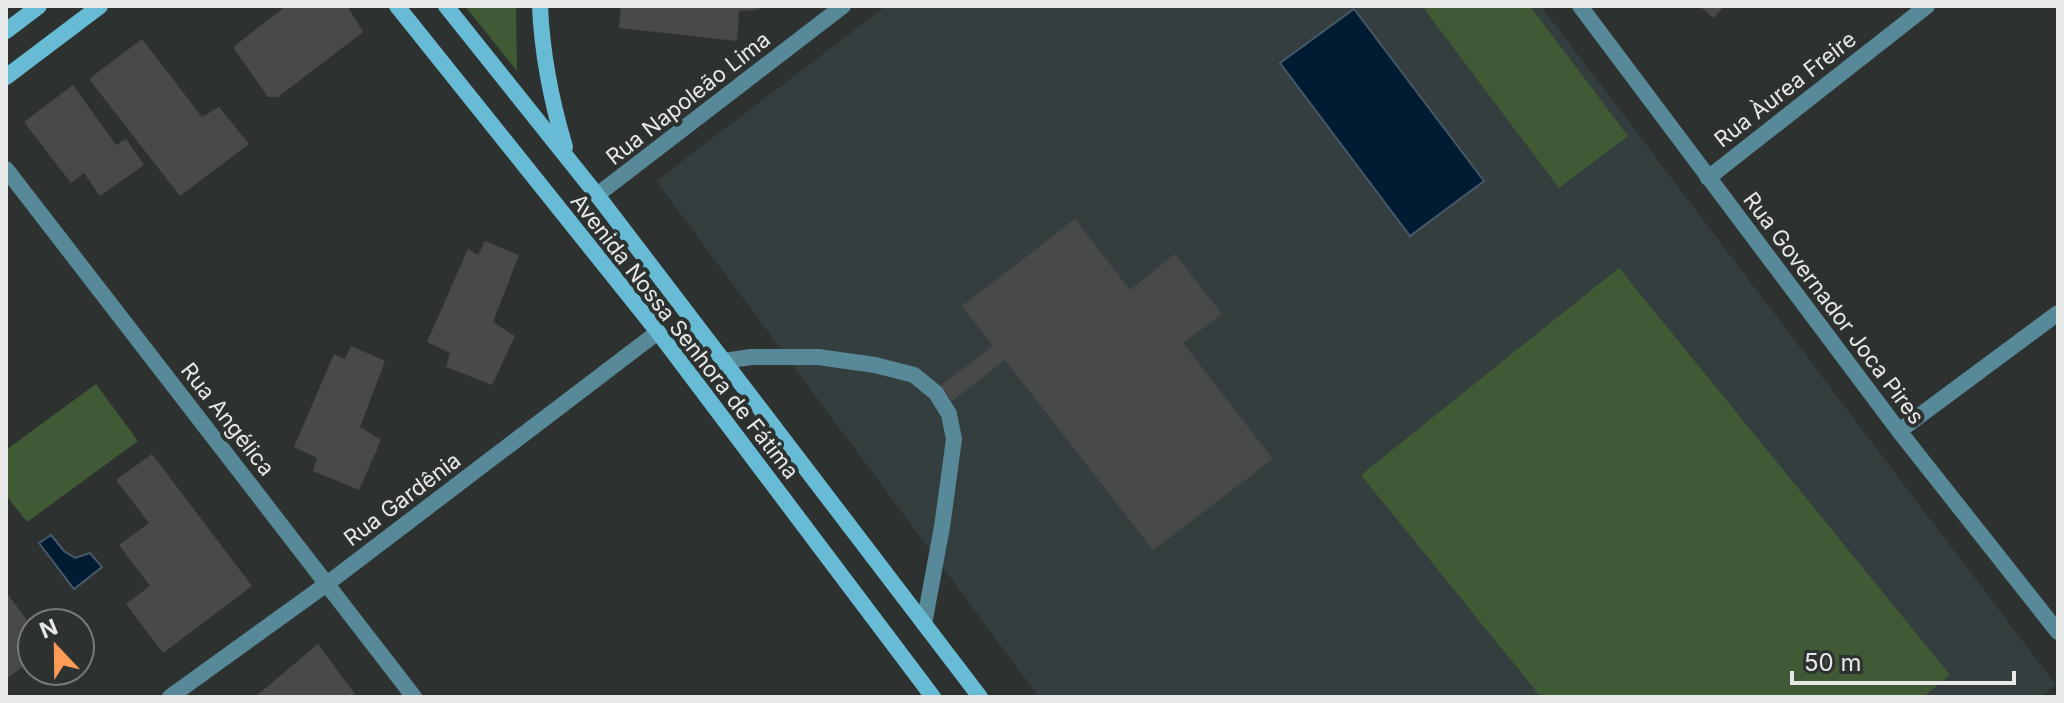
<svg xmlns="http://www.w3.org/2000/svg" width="2064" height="703" font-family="Inter,sans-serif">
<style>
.built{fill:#343e3e}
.green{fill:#405a35}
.water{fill:#001b32;stroke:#455969;stroke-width:2}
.building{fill:#474a48}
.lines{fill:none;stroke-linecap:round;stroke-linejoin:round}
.service{stroke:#578998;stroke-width:16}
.minor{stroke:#578998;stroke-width:16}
.tertiary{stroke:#578998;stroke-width:16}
.secondary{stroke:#68bbd4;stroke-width:16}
.labels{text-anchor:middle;stroke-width:8;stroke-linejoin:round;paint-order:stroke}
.street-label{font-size:22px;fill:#e7e9e9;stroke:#2d3130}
</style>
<rect width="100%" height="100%" fill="#2d3130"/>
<path class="built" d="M 886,6 L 1541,6 L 2056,685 L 2040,697 L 1039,697 L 656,181 Z"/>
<g class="green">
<path d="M 465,6 L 516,6 L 517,71 Z"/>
<path d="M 1422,6 L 1530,6 L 1628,136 L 1559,188 Z"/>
<path d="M 1619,268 L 1950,675 L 1923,697 L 1541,697 L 1361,475 Z"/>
<path d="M 96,384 L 138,441 L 27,522 L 6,495 L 6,450 Z"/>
</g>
<g class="water">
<path d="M 1354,9 L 1484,181 L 1410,236 L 1280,63 Z"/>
<path d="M 51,535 L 64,551 L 75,558 L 90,553 L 102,567 L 74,589 L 39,543 Z"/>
</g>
<g class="building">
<path d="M 286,6 L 347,6 L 363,32 L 278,97 L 268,97 L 233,47 Z"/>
<path d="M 621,6 L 763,6 L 757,10 L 739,11 L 737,41 L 619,28 Z"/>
<path d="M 1699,6 L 1724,6 L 1714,18 Z"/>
<path d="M 142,39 L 202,117 L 219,107 L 249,144 L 180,196 L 89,79 Z"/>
<path d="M 73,85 L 116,145 L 126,139 L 144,165 L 100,196 L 84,173 L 71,183 L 24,122 Z"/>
<path d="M 1075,219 L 1130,290 L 1175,254 L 1222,314 L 1183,343 L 1273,459 L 1153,550 L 1005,360 L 952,401 L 940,386 L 993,346 L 962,306 Z"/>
<path d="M 485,241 L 519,255 L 493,322 L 515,336 L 492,385 L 446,367 L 450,353 L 427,342 L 468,249 L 478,255 Z"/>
<path d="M 351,346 L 385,361 L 360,427 L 381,440 L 359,490 L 313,471 L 317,458 L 294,447 L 334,354 L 345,359 Z"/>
<path d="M 152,454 L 252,586 L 163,653 L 126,604 L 150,586 L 119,545 L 149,523 L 116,480 Z"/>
<path d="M 6,592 L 32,627 L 32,660 L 6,679 Z"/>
<path d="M 318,644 L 357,697 L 255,697 Z"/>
</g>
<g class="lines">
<path class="service" d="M 724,361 L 751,357 L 818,357 L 875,365 L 914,375 L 936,393 L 949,414 L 954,439 L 942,527 L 924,624"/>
<g class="minor">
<path d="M 1580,6 L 1899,431 L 2058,632"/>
<path d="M 6,169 L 414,697"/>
<path d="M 1708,178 L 1927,6"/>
<path d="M 1899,431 L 2058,313"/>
<path d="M 170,697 L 328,583 L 658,332"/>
</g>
<path class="tertiary" d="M 597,195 L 843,6"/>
<g class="secondary">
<path d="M 397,6 L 658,332 L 933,697"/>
<path d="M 446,6 L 597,195 L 980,697"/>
<path d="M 540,6 C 542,55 551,100 565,147"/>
<path d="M 6,31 L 39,6"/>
<path d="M 6,77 L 100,6"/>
</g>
</g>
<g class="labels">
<g class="street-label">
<text transform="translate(1785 89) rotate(-38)" y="8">Rua Àurea Freire</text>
<text transform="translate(688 98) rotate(-38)" y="8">Rua Napoleão Lima</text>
<text transform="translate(1834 308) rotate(53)" y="8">Rua Governador Joca Pires</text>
<text transform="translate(685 336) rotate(52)" y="8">Avenida Nossa Senhora de Fátima</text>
<text transform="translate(228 419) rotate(52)" y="8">Rua Angélica</text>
<text transform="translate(402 499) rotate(-37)" y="8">Rua Gardênia</text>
</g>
</g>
<rect width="2064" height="703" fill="none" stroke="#e7e9e9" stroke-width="16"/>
<g transform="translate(56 647) rotate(338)"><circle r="38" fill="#2d3130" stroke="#777b7a" stroke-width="2"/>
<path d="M0-6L14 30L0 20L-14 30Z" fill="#fe9c57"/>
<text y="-12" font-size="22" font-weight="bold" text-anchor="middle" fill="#e7e9e9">N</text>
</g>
<path d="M1792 671v12h222v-12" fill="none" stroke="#e7e9e9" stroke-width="4"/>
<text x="1804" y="671" font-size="24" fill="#e7e9e9" stroke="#2d3130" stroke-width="6" paint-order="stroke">50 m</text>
</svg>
